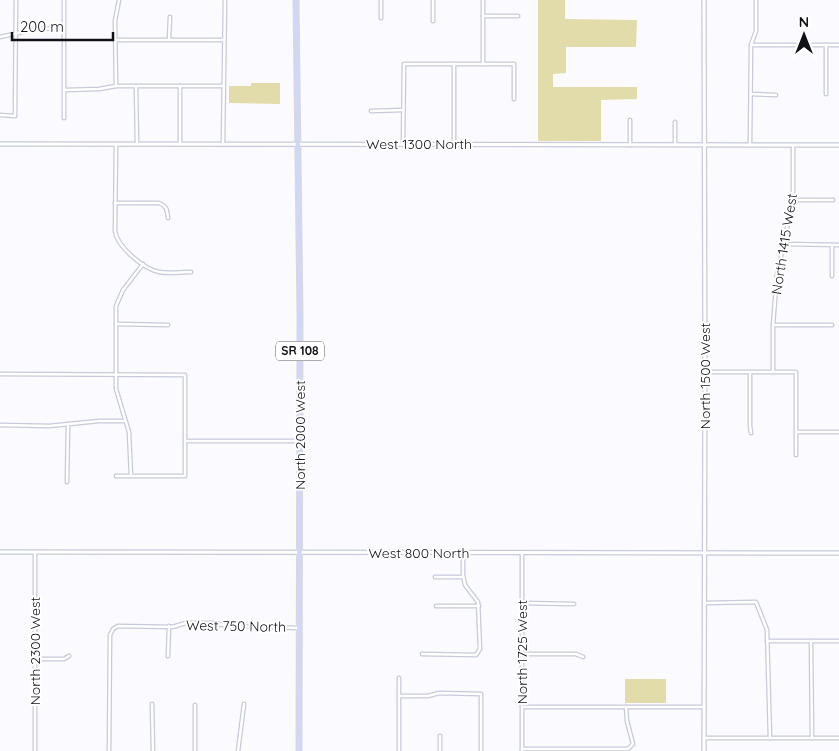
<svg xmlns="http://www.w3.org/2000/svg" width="839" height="751" font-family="Quicksand,sans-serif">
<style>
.green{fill:#e2dcaa}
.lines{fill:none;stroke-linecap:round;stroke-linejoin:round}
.minor-casing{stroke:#c6cada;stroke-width:5}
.tertiary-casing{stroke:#c6cada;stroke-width:5.5}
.primary-casing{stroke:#d9d9da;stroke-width:7}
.minor{stroke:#fff;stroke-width:2.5}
.tertiary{stroke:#fff;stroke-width:3}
.primary{stroke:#d0d7f8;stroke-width:4.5}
.labels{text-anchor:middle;stroke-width:4;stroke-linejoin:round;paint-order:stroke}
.shield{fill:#fff;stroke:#58595d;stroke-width:1}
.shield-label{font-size:12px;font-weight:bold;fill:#111218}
.street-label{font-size:14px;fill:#111218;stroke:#fff}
</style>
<rect width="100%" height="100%" fill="#fbfbff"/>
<g class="green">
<path d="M 538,0 L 565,0 L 565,19 L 637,20 L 636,47 L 566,47 L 566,73 L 553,74 L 553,87 L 637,87 L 637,99 L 601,100 L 601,141 L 538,141 Z"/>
<path d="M 251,83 L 280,83 L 280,104 L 229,103 L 229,86 L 251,86 Z"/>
<rect x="625" y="679" width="41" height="24"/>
</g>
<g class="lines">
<g class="minor-casing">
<g id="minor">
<path d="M 381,0 L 381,18"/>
<path d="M 433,0 L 433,21"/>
<path d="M 483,16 L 518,16"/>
<path d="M 0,37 L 36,29 L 64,28"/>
<path d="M 169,39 L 170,17"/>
<path d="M 115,40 L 223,40"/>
<path d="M 751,45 L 839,45"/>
<path d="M 483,64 L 483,0"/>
<path d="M 116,86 L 115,21 L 119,0"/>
<path d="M 180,86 L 180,144"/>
<path d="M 136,87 L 137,144"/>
<path d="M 65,90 L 99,89 L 116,86 L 223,86"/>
<path d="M 751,94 L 776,95"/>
<path d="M 826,94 L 826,45"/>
<path d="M 371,111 L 403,110"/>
<path d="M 0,115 L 15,116 L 16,0"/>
<path d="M 64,118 L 64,0"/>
<path d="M 675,122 L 675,145"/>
<path d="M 223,144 L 225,0"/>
<path d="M 403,144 L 404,64 L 514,64 L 514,99"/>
<path d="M 454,144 L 454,64"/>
<path d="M 116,145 L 115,231 C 117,247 144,269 159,272 C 169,274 181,272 191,272"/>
<path d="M 630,145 L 630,120"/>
<path d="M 750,145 L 751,45 L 756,31 L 756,0"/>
<path d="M 793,200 L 833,200"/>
<path d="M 115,203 L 159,203 C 167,206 167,210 168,218"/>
<path d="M 784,244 L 839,245"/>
<path d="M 832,245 L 832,276"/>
<path d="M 116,324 L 168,325"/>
<path d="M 773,325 L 832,325"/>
<path d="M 705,372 L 796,372 L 796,455"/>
<path d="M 750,372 L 750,426 L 751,433"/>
<path d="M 773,372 L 773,325 L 777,275 L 793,200 L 793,145"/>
<path d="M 0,374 L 185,375 L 185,476 L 131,476"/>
<path d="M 0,425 L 49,426 L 99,421 L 125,421"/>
<path d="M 796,432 L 839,432"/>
<path d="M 185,441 L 300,441"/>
<path d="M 116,476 L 131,476 L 129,432 L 116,389 L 116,306 L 123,290 L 143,264"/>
<path d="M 67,482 L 68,424"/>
<path d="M 522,553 L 522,751"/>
<path d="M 435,577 L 463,577"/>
<path d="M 522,603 L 574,604"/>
<path d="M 704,603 L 756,602 L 767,630 L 770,738"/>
<path d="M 436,606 L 479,606"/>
<path d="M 767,641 L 839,641"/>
<path d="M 811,641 L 812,738"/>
<path d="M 422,654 L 476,655 L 480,649 L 478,602 L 465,585 L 463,575 L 463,553"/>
<path d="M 522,654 L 576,654 L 583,657"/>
<path d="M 168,656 L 169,626"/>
<path d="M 35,659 L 64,659 L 69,656"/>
<path d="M 399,678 L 399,751"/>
<path d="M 399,696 L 428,696 L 439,693 L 481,694 L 481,751"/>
<path d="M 152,704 L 153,751"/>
<path d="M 523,707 L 704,707"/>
<path d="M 440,736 L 440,751"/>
<path d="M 704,738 L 839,738"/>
<path d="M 522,749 L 628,749 L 633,744 L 627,721 L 626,707"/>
<path d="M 35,751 L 35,553"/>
<path d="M 109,751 L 110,635 L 113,629 L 118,626 L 172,627 L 186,623 L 214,623 L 227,626 L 299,628"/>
<path d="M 195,751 L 195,705"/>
<path d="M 238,751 L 244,704"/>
</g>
</g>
<g class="tertiary-casing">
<g id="tertiary">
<path d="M 0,144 L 839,145"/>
<path d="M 0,552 L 839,553"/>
<path d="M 704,751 L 705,372 L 704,0"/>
</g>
</g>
<g class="primary-casing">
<path id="primary" d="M 296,0 L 300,316 L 299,751"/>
</g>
<use href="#minor" class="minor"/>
<use href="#tertiary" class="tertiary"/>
<use href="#primary" class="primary"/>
</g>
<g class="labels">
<rect class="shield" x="276" y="341.5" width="48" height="19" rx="4"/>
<g class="shield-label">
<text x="300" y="355">SR 108</text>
</g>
<g class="street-label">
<text x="419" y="149">West 1300 North</text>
<text transform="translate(784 244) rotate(-81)" y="5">North 1415 West</text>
<text transform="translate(705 376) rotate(-90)" y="5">North 1500 West</text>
<text transform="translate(300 435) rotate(-90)" y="5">North 2000 West</text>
<text x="419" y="558">West 800 North</text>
<text transform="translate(236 626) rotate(1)" y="5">West 750 North</text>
<text transform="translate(35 651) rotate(-90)" y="5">North 2300 West</text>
<text transform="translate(522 652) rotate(-90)" y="5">North 1725 West</text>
</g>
</g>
<g transform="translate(804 35)" stroke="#ffffff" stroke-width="4" paint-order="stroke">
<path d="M0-4L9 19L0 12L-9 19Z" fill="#111218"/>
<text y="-8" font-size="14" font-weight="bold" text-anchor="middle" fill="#111218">N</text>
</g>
<path d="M12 32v8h101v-8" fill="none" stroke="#111218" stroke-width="2.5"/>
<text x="20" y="32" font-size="15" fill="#111218" stroke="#ffffff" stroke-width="4" paint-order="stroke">200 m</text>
</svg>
